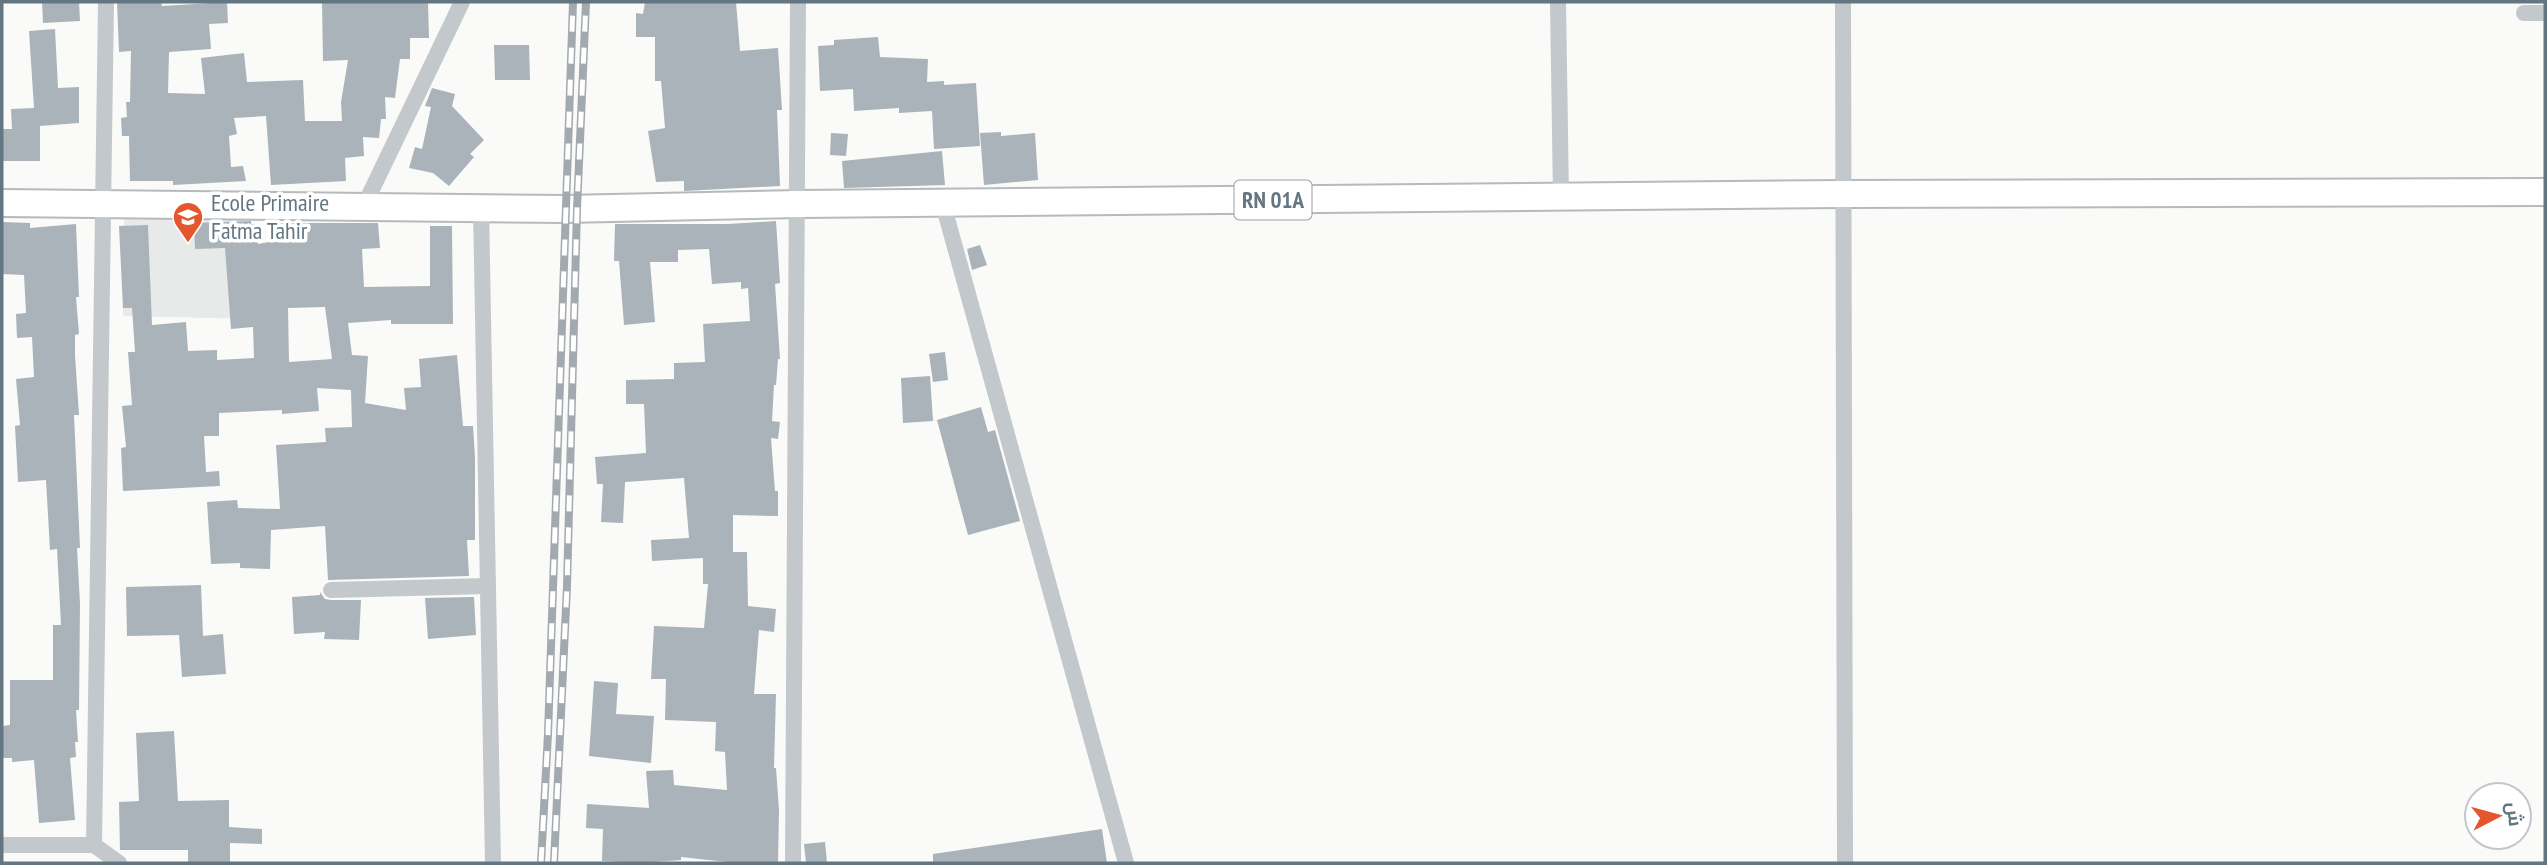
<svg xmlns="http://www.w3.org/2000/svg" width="2547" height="865" font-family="'PT Sans Narrow',Cairo,sans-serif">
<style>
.built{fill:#e8e9e9}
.building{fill:#aab3b9;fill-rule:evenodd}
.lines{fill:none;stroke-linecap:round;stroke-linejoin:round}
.primary-casing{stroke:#b5babe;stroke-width:30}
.street{stroke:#c3c8cc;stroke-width:16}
.primary{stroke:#fff;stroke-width:26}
.rail-casing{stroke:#a2aab0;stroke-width:8}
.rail{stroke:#fff;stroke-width:5;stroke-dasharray:16;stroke-linecap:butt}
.labels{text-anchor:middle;stroke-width:7;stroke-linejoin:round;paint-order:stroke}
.shield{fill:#fff;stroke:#939fa8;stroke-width:2}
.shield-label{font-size:23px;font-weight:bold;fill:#657683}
.poi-label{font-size:24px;fill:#657683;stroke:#fff;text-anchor:start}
</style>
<rect width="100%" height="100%" fill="#fafaf8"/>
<path class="built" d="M 124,218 L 251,218 L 255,319 L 123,316 Z"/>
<g class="building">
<path d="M 42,2 L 79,2 L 80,21 L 43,23 Z"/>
<path d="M 117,2 L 161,2 L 162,6 L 227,2 L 228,23 L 209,24 L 211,49 L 169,52 L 168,93 L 205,94 L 201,58 L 244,53 L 247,82 L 303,80 L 305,121 L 342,121 L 341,102 L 348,60 L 323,61 L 322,2 L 428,2 L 429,38 L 410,38 L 410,59 L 400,59 L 395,98 L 385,97 L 386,119 L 381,119 L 379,138 L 363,137 L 364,156 L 345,158 L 346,181 L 271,185 L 266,116 L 234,118 L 237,134 L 229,136 L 231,167 L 243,166 L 246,181 L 173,185 L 173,181 L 130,181 L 129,136 L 122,136 L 121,118 L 127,117 L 126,102 L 130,102 L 131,51 L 119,52 Z"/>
<path d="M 645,2 L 736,2 L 740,51 L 778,48 L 782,110 L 777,110 L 780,186 L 684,191 L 684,181 L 656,182 L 648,131 L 665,128 L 661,81 L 655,81 L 655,37 L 636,37 L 636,13 L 643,14 Z"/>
<path d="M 55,29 L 58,88 L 79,87 L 79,123 L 40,126 L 40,161 L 2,161 L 2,129 L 12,129 L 11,109 L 34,108 L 29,31 Z"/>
<path d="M 878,37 L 880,57 L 928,59 L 927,82 L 944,81 L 944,85 L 976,83 L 980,146 L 934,149 L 932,111 L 899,113 L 899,108 L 854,111 L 853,89 L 820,91 L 818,46 L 834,45 L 834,40 Z"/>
<path d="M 494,45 L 529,45 L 530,80 L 495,80 Z"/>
<path d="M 432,88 L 455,94 L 452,106 L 484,140 L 470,154 L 474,157 L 449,186 L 433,173 L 409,168 L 415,147 L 422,149 L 431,107 L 425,106 Z"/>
<path d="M 1001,132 L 1001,136 L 1035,133 L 1038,180 L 984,185 L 980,133 Z"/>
<path d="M 831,133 L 848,134 L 846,156 L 830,155 Z"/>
<path d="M 942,151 L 945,185 L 844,188 L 842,161 Z"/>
<path d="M 251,221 L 251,224 L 255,224 L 258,244 L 275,241 L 274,223 L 378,223 L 380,248 L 362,249 L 364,287 L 430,286 L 430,226 L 452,226 L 453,324 L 391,324 L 391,320 L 348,323 L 352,355 L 368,356 L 365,403 L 406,410 L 404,388 L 421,387 L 419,359 L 457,355 L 463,426 L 473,426 L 475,458 L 475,540 L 467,540 L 469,576 L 328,580 L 325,526 L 271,530 L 270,569 L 240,568 L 240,563 L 211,564 L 207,502 L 237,500 L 238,508 L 280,509 L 276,445 L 326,442 L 325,428 L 352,427 L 351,390 L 317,388 L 319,411 L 282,414 L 282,410 L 219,413 L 219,436 L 204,436 L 206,472 L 219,471 L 220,486 L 123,491 L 121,448 L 126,447 L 122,406 L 132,405 L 128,352 L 135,352 L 132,308 L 123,308 L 119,226 L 148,225 L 152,325 L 186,322 L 188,351 L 217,350 L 217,360 L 254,358 L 253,327 L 231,329 L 225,248 L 195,249 L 194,223 ZM 325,307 L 332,359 L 289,362 L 288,308 Z"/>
<path d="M 776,221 L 780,283 L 775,284 L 780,359 L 778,359 L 776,385 L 774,385 L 772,421 L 780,422 L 778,439 L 771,438 L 775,491 L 778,491 L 778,516 L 733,515 L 733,552 L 747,552 L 748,606 L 776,609 L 774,632 L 759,630 L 754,694 L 776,694 L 774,768 L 776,768 L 779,810 L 778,863 L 737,863 L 681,857 L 681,860 L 638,863 L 602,861 L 603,829 L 586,828 L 587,804 L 649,808 L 646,771 L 673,770 L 674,785 L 727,790 L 725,752 L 715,751 L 716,722 L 665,720 L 666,679 L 651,679 L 654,626 L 704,628 L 708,584 L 703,584 L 703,558 L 652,561 L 651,540 L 689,538 L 684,478 L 625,482 L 623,523 L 601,522 L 603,484 L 597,484 L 595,457 L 646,453 L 644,404 L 626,404 L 626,380 L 674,379 L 674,363 L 705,362 L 703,324 L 750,321 L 748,288 L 741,289 L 741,282 L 712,284 L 709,249 L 678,250 L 678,262 L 650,262 L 655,322 L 624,325 L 619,261 L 614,261 L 615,224 L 728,224 Z"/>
<path d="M 2,222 L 30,223 L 30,228 L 76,224 L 79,297 L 76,297 L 79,334 L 75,335 L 75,355 L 79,415 L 74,415 L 80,548 L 77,548 L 80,604 L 79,710 L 76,710 L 78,742 L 75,742 L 76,757 L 70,758 L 75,820 L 39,823 L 34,760 L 12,762 L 12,758 L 2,758 L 2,726 L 10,725 L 10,680 L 53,680 L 53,625 L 61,625 L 57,549 L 50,550 L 46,480 L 18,482 L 15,426 L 20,425 L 16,379 L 34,377 L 32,337 L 17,338 L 16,314 L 26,313 L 24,275 L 2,274 Z"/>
<path d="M 980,245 L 987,265 L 972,270 L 967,249 Z"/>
<path d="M 945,352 L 948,380 L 933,382 L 929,354 Z"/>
<path d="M 930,376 L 933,421 L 903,423 L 901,378 Z"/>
<path d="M 981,407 L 988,432 L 995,430 L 1020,521 L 968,535 L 937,420 Z"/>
<path d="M 201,585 L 203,636 L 223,634 L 226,674 L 182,677 L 179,635 L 127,636 L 126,587 Z"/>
<path d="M 320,592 L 325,599 L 331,600 L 361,600 L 359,640 L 324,639 L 325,632 L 294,634 L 292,597 L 320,595 Z"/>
<path d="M 474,597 L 476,635 L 428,639 L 425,598 Z"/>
<path d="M 594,681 L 618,683 L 616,714 L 654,716 L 651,763 L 589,756 Z"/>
<path d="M 174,731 L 178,801 L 229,800 L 229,827 L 262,829 L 262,844 L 230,843 L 230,863 L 188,863 L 188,850 L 120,850 L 119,802 L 139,801 L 136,733 Z"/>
<path d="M 1102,829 L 1107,863 L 933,863 L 933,854 Z"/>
<path d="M 825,842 L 827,863 L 806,863 L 804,844 Z"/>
</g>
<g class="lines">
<g class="primary-casing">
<path id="primary" d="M 2,203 L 565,209 L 799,204 L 1843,194 L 2545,192"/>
</g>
<g class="street">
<path d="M 1558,2 L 1561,197"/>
<path d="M 1843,2 L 1845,863"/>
<path d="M 2524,13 L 2545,13"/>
<path d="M 943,204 L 1126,863"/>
<path d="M 363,208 L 462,2"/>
<path d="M 481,208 L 493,863"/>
<path d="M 331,590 L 488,586"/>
<path d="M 2,845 L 94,845 L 106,2"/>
<path d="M 94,845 L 119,863"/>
<path d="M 793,863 L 798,2"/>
</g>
<use href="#primary" class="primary"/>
<g class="rail-casing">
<g id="rail">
<path d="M 541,863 L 548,734 L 573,2"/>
<path d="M 554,863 L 567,586 L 577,209 L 586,2"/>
</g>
</g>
<use href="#rail" class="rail"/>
</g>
<defs>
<g id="school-pin" transform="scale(1.575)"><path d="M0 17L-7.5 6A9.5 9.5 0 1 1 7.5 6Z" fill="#e4572e" stroke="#fff"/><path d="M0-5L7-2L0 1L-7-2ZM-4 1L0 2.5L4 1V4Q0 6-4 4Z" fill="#fff"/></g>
</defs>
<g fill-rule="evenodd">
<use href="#school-pin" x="188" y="217"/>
</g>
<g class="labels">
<rect class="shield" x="1234.5" y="180.5" width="77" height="39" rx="5"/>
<g class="shield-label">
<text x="1273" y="208">RN 01A</text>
</g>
<g class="poi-label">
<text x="211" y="211">Ecole Primaire<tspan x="211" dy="28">Fatma Tahir</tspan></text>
</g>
</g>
<rect width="2547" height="865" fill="none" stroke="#657683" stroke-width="7"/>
<g transform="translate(2498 816) rotate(84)"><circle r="33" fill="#ffffff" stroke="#c1c8cd" stroke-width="2"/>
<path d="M0-5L12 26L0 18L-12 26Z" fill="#e4572e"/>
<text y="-10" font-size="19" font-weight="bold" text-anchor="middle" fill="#657683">ش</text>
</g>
</svg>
